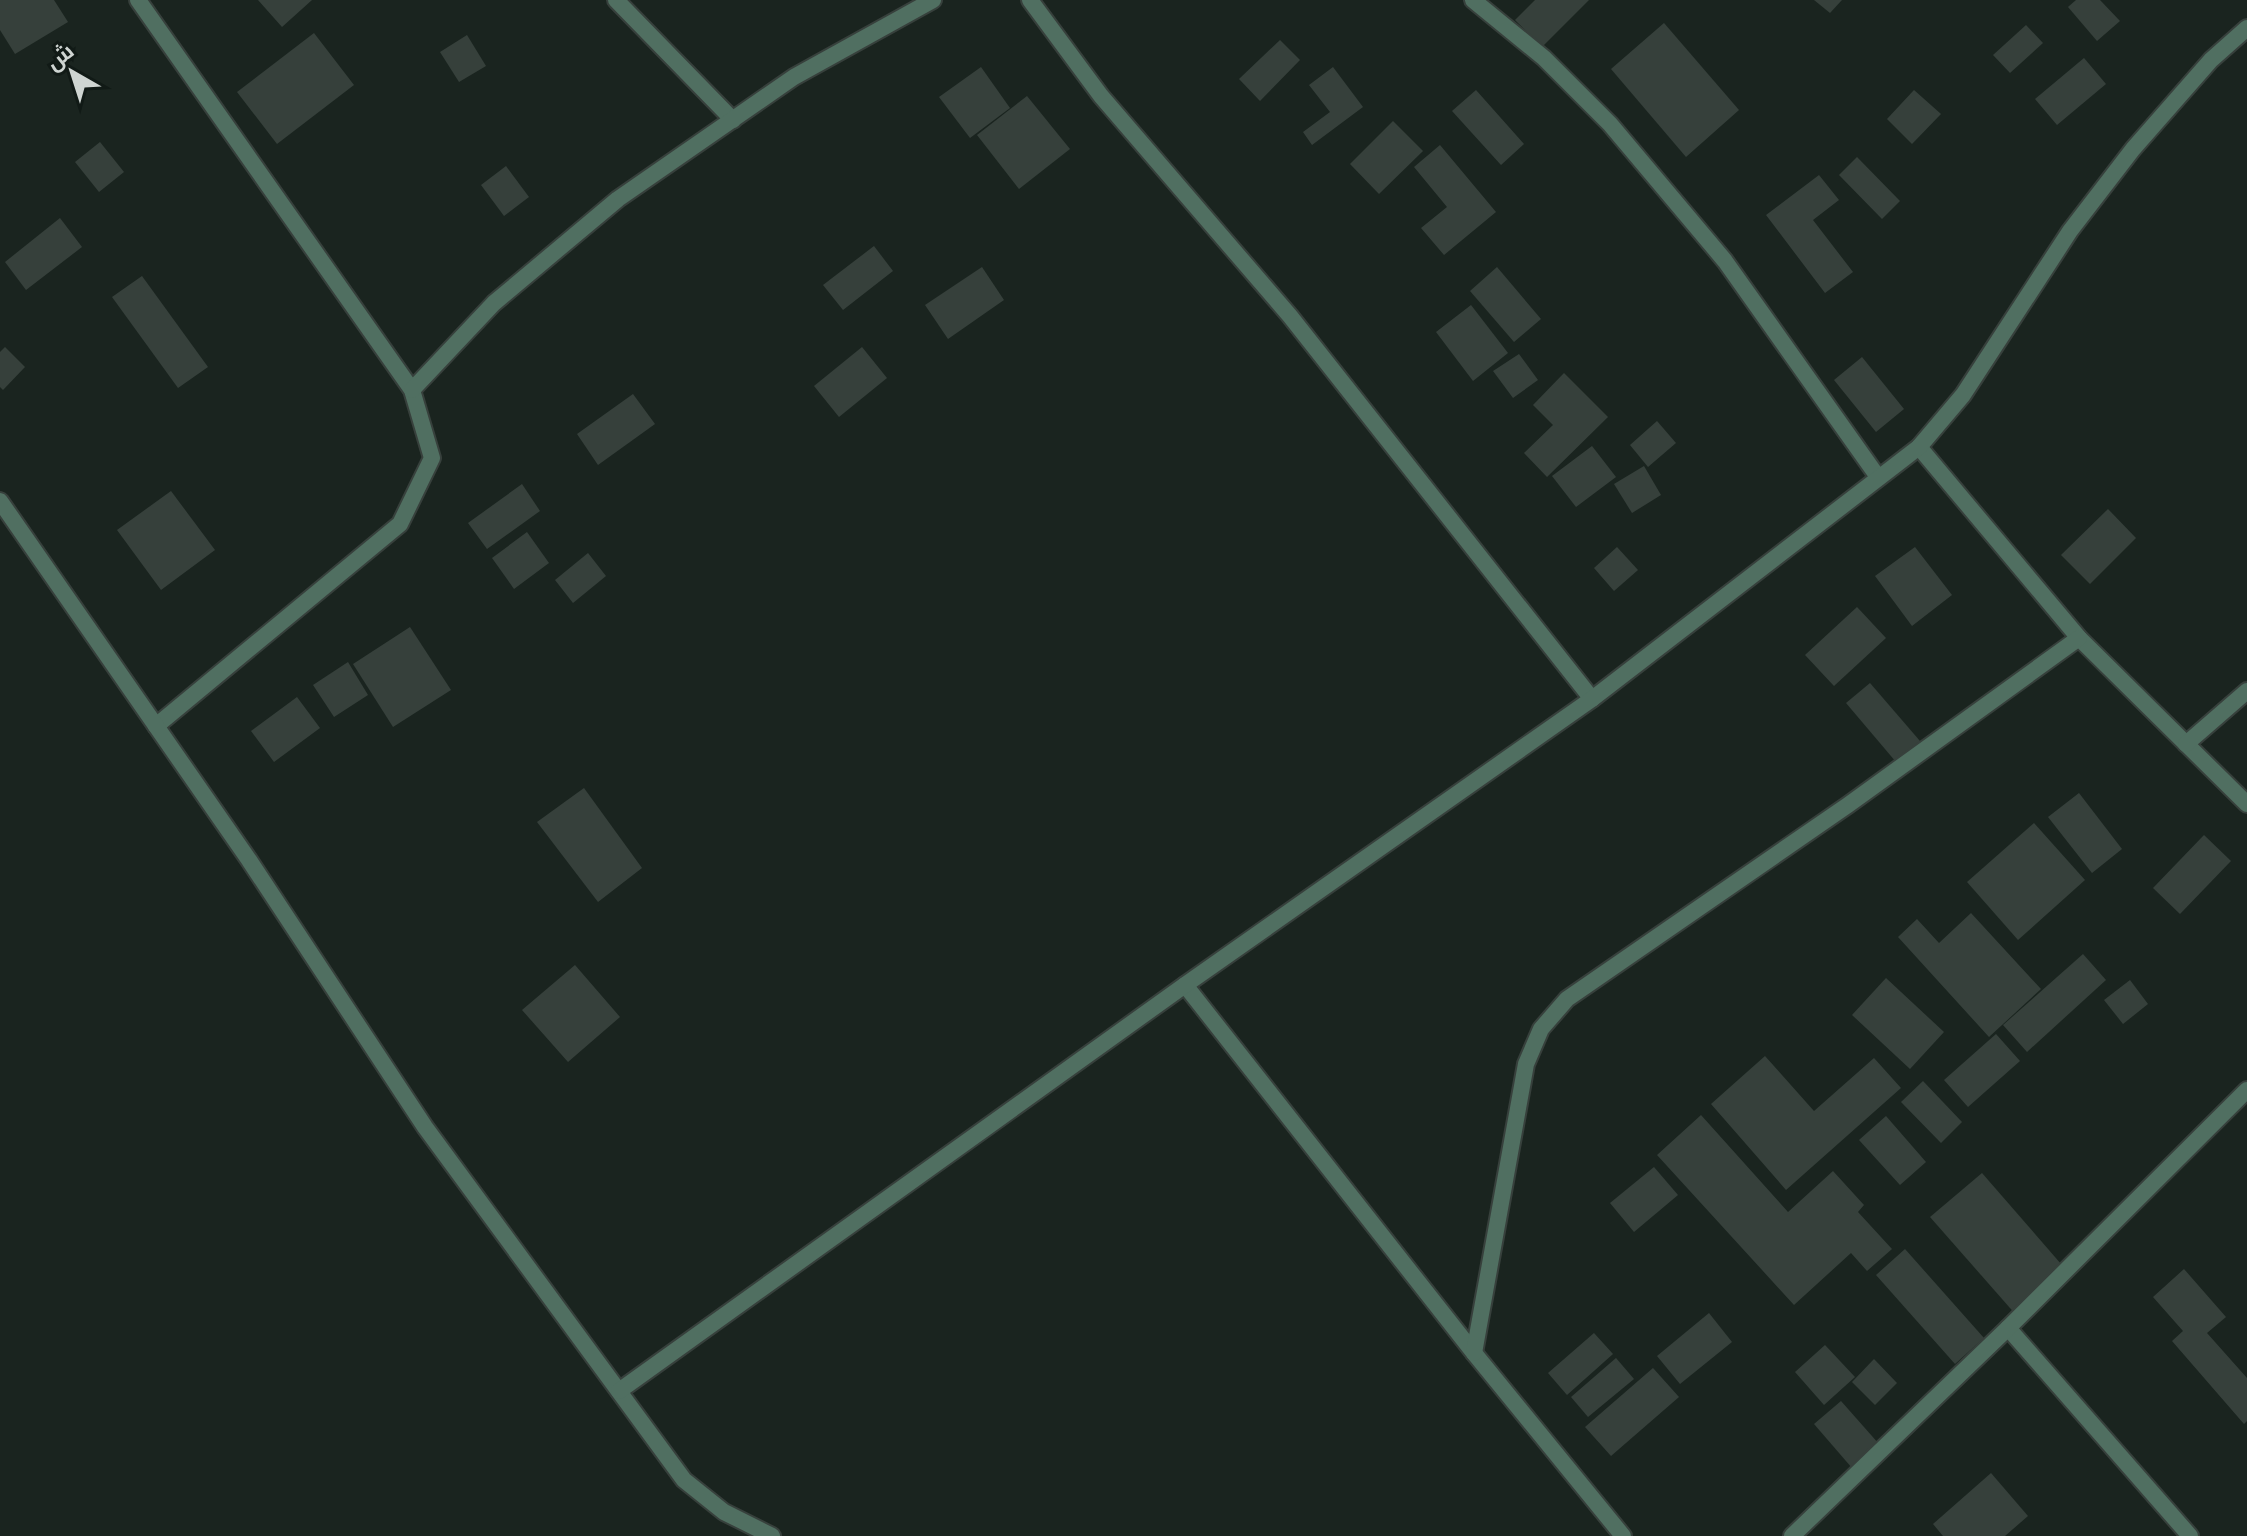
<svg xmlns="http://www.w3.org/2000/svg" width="2247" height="1536" font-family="Raleway,Cairo,sans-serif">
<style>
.building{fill:#36403b}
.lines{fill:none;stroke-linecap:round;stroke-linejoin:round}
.minor-casing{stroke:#37403c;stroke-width:20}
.minor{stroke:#506f61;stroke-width:16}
</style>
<rect width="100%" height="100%" fill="#1a241f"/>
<g class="building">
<path d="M 0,0 L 54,0 L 68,22 L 15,54 L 0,30 Z"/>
<path d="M 258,0 L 312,0 L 282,27 Z"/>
<path d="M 1535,0 L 1589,0 L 1542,47 L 1515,20 Z"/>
<path d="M 1814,0 L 1842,0 L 1830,13 Z"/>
<path d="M 2076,0 L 2100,0 L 2120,21 L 2097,41 L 2068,7 Z"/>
<path d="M 1664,23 L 1739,110 L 1686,157 L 1611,69 Z"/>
<path d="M 2026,25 L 2043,43 L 2010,73 L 1993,55 Z"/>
<path d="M 314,33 L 354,85 L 277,144 L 237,92 Z"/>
<path d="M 467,35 L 486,66 L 459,82 L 440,52 Z"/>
<path d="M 1280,40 L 1300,60 L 1260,101 L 1239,79 Z"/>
<path d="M 2084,58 L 2106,84 L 2057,125 L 2035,99 Z"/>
<path d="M 981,67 L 1010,108 L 970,138 L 939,97 Z"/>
<path d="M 1333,67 L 1363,107 L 1312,145 L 1303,132 L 1330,112 L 1309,85 Z"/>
<path d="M 1476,90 L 1524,144 L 1501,165 L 1452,111 Z"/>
<path d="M 1914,90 L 1941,114 L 1912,144 L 1887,119 Z"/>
<path d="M 1027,96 L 1070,149 L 1019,189 L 977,135 Z"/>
<path d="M 1393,121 L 1423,151 L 1379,194 L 1350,164 Z"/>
<path d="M 100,142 L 124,172 L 99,192 L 75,162 Z"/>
<path d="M 1440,145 L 1496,212 L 1444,255 L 1421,228 L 1447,207 L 1414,167 Z"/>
<path d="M 1857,157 L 1900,201 L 1882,219 L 1839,175 Z"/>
<path d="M 506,166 L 529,197 L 504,216 L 481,185 Z"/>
<path d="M 1819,175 L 1839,200 L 1813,220 L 1853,272 L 1825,293 L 1766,215 Z"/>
<path d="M 60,218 L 82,247 L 26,290 L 5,262 Z"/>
<path d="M 874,246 L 893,271 L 843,310 L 823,285 Z"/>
<path d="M 982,267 L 1004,300 L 948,339 L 925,305 Z"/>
<path d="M 1497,267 L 1541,319 L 1514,342 L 1470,291 Z"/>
<path d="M 142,276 L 208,367 L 178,388 L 112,297 Z"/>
<path d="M 1471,305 L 1508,353 L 1473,381 L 1436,332 Z"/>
<path d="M 5,347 L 25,367 L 3,390 L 0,387 L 0,352 Z"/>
<path d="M 862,347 L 887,378 L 839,417 L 814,386 Z"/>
<path d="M 1519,354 L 1538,380 L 1513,398 L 1493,371 Z"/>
<path d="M 1862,357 L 1904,409 L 1876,432 L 1834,380 Z"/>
<path d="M 1564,373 L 1608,417 L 1547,477 L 1524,453 L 1553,425 L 1533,405 Z"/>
<path d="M 633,394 L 655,424 L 598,465 L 577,434 Z"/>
<path d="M 1657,421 L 1676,443 L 1648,467 L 1630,445 Z"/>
<path d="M 1592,446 L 1616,477 L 1576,507 L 1552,476 Z"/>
<path d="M 1644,466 L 1661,495 L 1632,513 L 1614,484 Z"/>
<path d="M 522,484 L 540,511 L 487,549 L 468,523 Z"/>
<path d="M 171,491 L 215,550 L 161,590 L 117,530 Z"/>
<path d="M 2108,509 L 2136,538 L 2090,584 L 2061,555 Z"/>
<path d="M 527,532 L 549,563 L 514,589 L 492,558 Z"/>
<path d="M 1617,547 L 1638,570 L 1614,591 L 1594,568 Z"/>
<path d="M 1915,547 L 1952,595 L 1912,626 L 1875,576 Z"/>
<path d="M 588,553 L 606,576 L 573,603 L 555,580 Z"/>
<path d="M 1857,607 L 1886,638 L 1834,686 L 1805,655 Z"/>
<path d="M 410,627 L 451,690 L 393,727 L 353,664 Z"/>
<path d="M 348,662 L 368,695 L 334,717 L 313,685 Z"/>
<path d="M 1870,683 L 1920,741 L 1896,762 L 1846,703 Z"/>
<path d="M 297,697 L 320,728 L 274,762 L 251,731 Z"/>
<path d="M 584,788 L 642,868 L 598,902 L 537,822 Z"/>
<path d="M 2079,793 L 2122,849 L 2092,873 L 2048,817 Z"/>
<path d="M 2034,823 L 2085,880 L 2018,940 L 1967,882 Z"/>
<path d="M 2204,835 L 2231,861 L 2180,914 L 2153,888 Z"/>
<path d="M 1971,913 L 2041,989 L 1989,1037 L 1898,937 L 1917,919 L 1939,943 Z"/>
<path d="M 2083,954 L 2106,980 L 2027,1052 L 2003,1025 Z"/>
<path d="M 575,965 L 620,1017 L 568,1062 L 522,1010 Z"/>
<path d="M 1886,978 L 1944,1032 L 1910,1069 L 1852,1015 Z"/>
<path d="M 2130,980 L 2148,1004 L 2123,1024 L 2104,1000 Z"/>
<path d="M 1996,1034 L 2020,1061 L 1968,1107 L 1944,1080 Z"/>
<path d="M 1765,1056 L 1814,1111 L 1874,1058 L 1901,1088 L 1786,1190 L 1711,1104 Z"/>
<path d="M 1923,1081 L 1962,1122 L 1941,1143 L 1901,1102 Z"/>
<path d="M 1701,1115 L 1788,1212 L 1833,1171 L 1864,1205 L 1858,1212 L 1892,1249 L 1867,1271 L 1851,1253 L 1794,1305 L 1657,1155 Z"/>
<path d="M 1886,1116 L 1926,1162 L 1900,1185 L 1859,1140 Z"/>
<path d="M 1654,1167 L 1678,1195 L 1634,1232 L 1610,1203 Z"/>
<path d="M 1982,1173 L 2068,1272 L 2017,1316 L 1930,1217 Z"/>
<path d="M 1905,1249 L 1984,1338 L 1955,1364 L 1876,1275 Z"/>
<path d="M 2184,1269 L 2226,1317 L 2207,1333 L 2247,1378 L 2247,1421 L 2244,1424 L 2172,1341 L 2183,1331 L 2153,1297 Z"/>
<path d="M 1709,1313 L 1732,1342 L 1680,1384 L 1657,1356 Z"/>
<path d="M 1594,1333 L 1613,1354 L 1567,1395 L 1548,1373 Z"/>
<path d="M 1825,1345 L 1855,1377 L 1824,1405 L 1795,1372 Z"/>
<path d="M 1616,1358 L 1634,1379 L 1588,1417 L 1571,1397 Z"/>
<path d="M 1874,1359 L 1897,1383 L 1875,1405 L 1852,1382 Z"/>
<path d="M 1653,1368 L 1679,1397 L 1611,1456 L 1585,1427 Z"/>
<path d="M 1841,1401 L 1879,1444 L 1852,1468 L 1814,1424 Z"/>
<path d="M 1991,1473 L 2028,1516 L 2005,1536 L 1943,1536 L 1933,1524 Z"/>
</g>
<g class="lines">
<g class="minor-casing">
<g id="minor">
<path d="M 138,0 L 412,390 L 432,458 L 400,524 L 156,726"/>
<path d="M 616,0 L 733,120"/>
<path d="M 1030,0 L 1101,96 L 1290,316 L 1592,699"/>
<path d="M 1473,0 L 1544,58 L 1610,124 L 1725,261 L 1878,477"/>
<path d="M 412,390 L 494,303 L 618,199 L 794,77 L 933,0"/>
<path d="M 1919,447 L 2079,638 L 2247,804"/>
<path d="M 0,501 L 249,860 L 425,1127 L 684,1480 L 724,1512 L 772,1536"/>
<path d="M 2186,744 L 2247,691"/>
<path d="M 1185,985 L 1474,1353 L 1623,1536"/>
<path d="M 2008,1328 L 2190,1536"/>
<path d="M 1474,1353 L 1526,1064 L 1541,1029 L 1567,999 L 1848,805 L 2079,638"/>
<path d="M 619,1391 L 1185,985 L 1592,699 L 1919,447 L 1963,395 L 2070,231 L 2133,149 L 2211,60 L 2247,28"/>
<path d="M 1792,1536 L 2008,1328 L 2247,1090"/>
</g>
</g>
<use href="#minor" class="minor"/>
</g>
<g transform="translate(72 72) rotate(321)" stroke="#111a16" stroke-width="6" paint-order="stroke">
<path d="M0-6L14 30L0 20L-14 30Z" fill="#cfd5d2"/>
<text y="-12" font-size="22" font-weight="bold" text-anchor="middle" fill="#cfd5d2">ش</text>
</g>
</svg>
